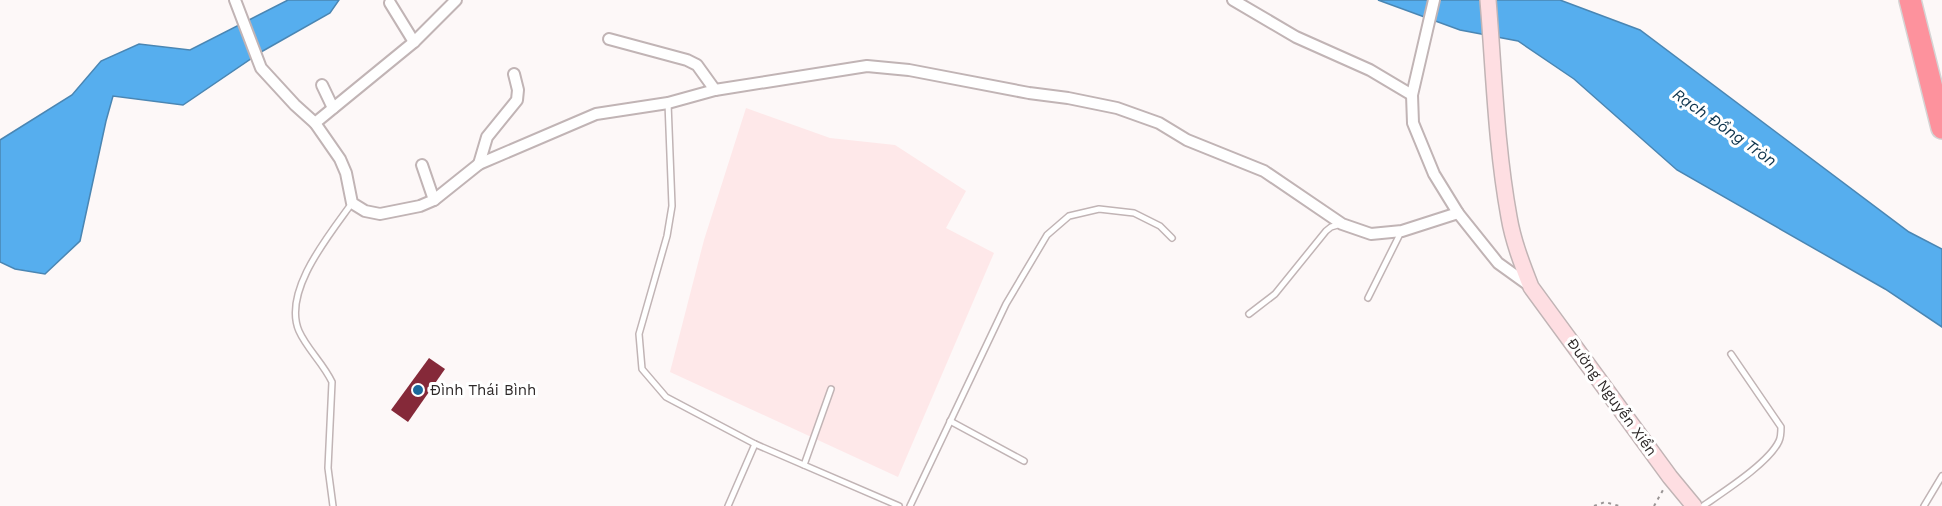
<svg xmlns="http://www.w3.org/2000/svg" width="1942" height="506" font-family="'Work Sans',sans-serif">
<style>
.built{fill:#fee8e9}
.water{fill:#56aeee;stroke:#4a86b3;stroke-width:1.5}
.building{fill:#852939}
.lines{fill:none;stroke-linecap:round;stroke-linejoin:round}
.service-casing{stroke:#c1b4b5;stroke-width:8}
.minor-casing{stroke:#c1b4b5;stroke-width:14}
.secondary-casing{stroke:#c1b4b5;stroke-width:18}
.motorway-casing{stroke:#d5d4d4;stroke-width:24}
.path{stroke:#9a9595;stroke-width:2;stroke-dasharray:3 4.5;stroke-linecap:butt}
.service{stroke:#fff;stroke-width:5}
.minor{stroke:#fff;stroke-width:10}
.secondary{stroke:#fedee2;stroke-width:15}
.motorway{stroke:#fd929d;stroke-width:21}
.poi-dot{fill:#1a699c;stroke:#fff;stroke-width:2}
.labels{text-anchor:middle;stroke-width:6;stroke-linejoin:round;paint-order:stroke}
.poi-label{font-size:15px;fill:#2d2828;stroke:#fff;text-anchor:start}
.street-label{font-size:15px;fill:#2d2828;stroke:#fff}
.water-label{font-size:16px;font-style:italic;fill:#0d334c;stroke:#fff}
</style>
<rect width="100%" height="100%" fill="#fdf8f8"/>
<path class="built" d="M 746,108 L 830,138 L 895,145 L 966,191 L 946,228 L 994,253 L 898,477 L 670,372 L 704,240 Z"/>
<g class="water">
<path d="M 288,0 L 339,0 L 330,13 L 261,52 L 183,105 L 113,96 L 106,121 L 80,241 L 45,274 L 15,269 L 0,262 L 0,140 L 72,95 L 101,61 L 139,44 L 190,50 Z"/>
<path d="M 1378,0 L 1560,0 L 1640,30 L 1909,232 L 1942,249 L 1942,327 L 1885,289 L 1677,170 L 1574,79 L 1518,41 L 1460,30 Z"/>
</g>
<path class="building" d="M 429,358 L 445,369 L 408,422 L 391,410 Z"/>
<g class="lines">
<g class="service-casing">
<g id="service">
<path d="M 668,103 L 672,206 L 667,236 L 639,334 L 642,369 L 666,397 L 755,444 L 899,506"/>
<path d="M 1368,298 L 1401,232"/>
<path d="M 1249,314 L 1275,294 L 1326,231 L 1331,227 L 1341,224"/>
<path d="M 950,421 L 1024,461"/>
<path d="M 804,465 L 831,389"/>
<path d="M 333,506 L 328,468 L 332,382 C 323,363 307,349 299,331 C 282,291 330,234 352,203"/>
<path d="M 728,506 L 755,444"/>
<path d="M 910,506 L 1006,304 L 1047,235 L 1069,216 L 1099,209 L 1134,213 L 1160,226 L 1172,238"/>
<path d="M 1703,506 C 1723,492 1769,463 1779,441 C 1781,437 1781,432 1781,427 L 1731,354"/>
<path d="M 1924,506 L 1942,476"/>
</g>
</g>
<g class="minor-casing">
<g id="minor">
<path d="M 235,0 L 261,68 L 295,105 L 315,123 L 340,159 L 346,173 L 352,203 L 365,211 L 380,214 L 420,206 L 434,200 L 479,164 L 596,114 L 668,103 L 715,90 L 867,66 L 909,70 L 1029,93 L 1068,98 L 1117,108 L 1159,123 L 1187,140 L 1264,171 L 1342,224 L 1371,234 L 1402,231 L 1458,213"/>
<path d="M 1233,0 L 1296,37 L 1370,70 L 1412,95"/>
<path d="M 1434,0 L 1412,95 L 1413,123 L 1434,174 L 1458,213 L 1498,263 L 1530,286"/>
<path d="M 390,3 L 414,42"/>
<path d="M 609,39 L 687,60 L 697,65 L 715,90"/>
<path d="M 322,85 L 333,108"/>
<path d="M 315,123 L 414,42 L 456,0"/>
<path d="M 479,164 L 487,137 L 517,100 L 518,90 L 514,74"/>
<path d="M 422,165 L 434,200"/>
</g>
</g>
<g class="secondary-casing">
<path id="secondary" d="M 1488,0 C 1494,72 1496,146 1509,217 C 1513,241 1522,264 1531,287 L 1670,477 L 1694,506"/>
</g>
<g class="motorway-casing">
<path id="motorway" d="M 1910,0 L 1942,128"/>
</g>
<g class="path">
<path d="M 1594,506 L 1605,502 L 1619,506"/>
<path d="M 1654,506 L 1663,490"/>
</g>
<use href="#service" class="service"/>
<use href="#minor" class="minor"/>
<use href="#secondary" class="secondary"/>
<use href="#motorway" class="motorway"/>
</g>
<circle class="poi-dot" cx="418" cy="390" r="6"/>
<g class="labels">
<g class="poi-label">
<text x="430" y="395">Đình Thái Bình</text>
</g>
<g class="street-label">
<text transform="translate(1612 397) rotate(54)" y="5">Đường Nguyễn Xiển</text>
</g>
<g class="water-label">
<text transform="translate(1725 127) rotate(35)" y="6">Rạch Đồng Tròn</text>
</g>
</g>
</svg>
